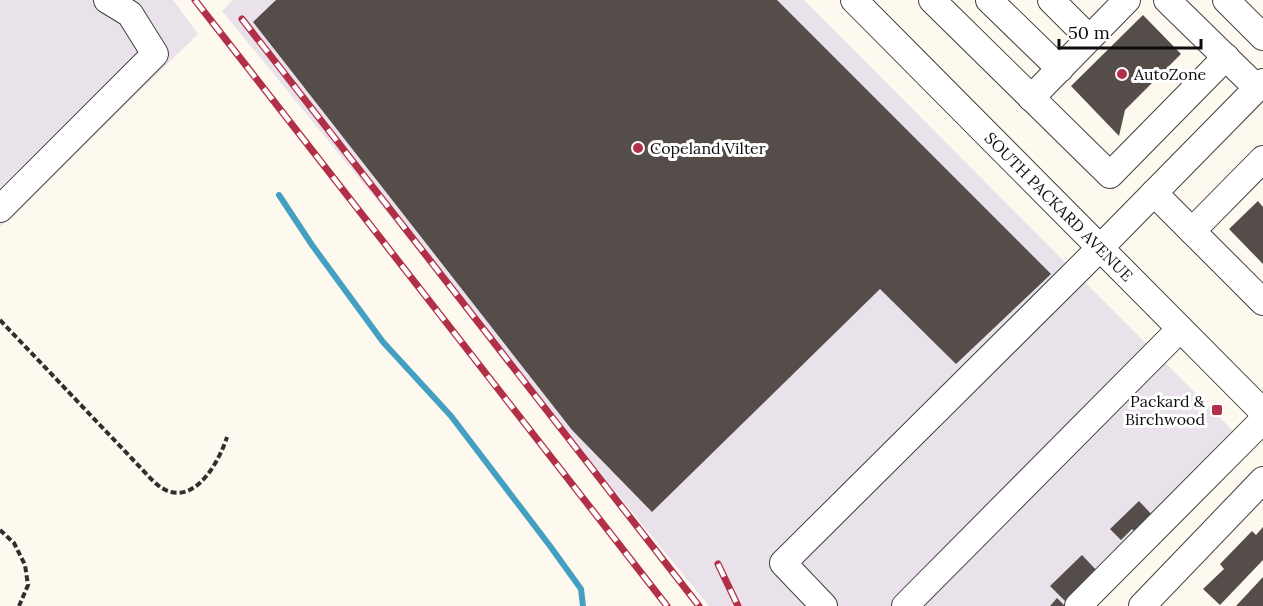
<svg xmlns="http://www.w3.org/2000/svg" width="1263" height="606" font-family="Lora,serif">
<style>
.industrial{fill:#e9e2eb}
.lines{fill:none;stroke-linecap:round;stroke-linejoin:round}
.stream{stroke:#44a0c2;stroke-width:6}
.building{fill:#554d4a}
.minor-casing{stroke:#404040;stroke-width:28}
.path{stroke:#2f2f2f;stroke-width:4;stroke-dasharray:6 3;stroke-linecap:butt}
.minor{stroke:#fff;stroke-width:26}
.rail-casing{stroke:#b23047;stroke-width:7}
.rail{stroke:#fff;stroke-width:4.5;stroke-dasharray:14;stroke-linecap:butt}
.poi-dot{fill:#b23047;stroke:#fff;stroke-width:2}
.labels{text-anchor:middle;stroke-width:6;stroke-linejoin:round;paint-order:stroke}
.poi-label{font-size:16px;fill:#0d0d0d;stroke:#fff;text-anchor:start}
.street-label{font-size:16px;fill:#0d0d0d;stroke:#fff}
</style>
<rect width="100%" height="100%" fill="#fef9ee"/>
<g class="industrial">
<path d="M 0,0 L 173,0 L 198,34 L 0,227 Z"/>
<path d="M 233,0 L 804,0 L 1249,447 L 1092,606 L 709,606 L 222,11 Z"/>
</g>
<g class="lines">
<path class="stream" d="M 279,195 L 312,245 L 383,342 L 451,416 L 550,546 L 581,589 L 583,606"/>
</g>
<g class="building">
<path d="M 276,0 L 777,0 L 1051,274 L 956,364 L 880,289 L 652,512 L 572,430 L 253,22 Z"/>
<path d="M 1143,15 L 1181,54 L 1125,110 L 1119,136 L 1071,86 Z"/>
<path d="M 1258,201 L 1263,207 L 1263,264 L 1229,229 Z"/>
<path d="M 1139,501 L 1155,518 L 1138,534 L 1132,529 L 1121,540 L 1110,529 Z"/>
<path d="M 1263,527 L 1263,560 L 1220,605 L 1203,589 L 1224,569 L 1220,564 L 1252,531 L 1256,535 Z"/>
<path d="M 1082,555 L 1099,573 L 1068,604 L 1050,586 Z"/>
<path d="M 1263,577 L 1263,606 L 1236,606 Z"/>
<path d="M 1057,598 L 1065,606 L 1050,606 Z"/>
</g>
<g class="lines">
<g class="minor-casing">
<g id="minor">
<path id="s1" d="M 854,0 L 1263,412"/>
<path d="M 932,0 L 1110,175 L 1226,57"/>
<path d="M 989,0 L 1060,69"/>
<path d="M 1051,0 L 1089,38"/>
<path d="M 1167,0 L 1257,88"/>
<path d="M 1226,0 L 1263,37"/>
<path d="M 1031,98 L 1127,0"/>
<path d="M 1154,193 L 1263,302"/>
<path d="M 0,209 L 155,54 L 130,14 L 107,0"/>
<path d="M 1192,231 L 1263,159"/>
<path d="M 824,606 L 783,563 L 1100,248 L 1263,82"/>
<path d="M 905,606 L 1180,329"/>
<path d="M 1078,606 L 1263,420"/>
<path d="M 1142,606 L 1263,480"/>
</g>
</g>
<g class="path">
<path d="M 0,320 L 138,465 C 147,474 158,489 171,492 C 199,499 220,459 227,437"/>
<path d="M 0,530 L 14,543 L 25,565 L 28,585 L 19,606"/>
</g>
<use href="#minor" class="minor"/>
<g class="rail-casing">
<g id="rail">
<path d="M 195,0 L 667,606"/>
<path d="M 242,19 L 699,606"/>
<path d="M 718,564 L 738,606"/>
</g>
</g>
<use href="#rail" class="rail"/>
</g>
<g class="poi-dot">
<circle cx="1122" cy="74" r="6"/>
<circle cx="638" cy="148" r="6"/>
<rect x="1211" y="404" width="12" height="12" rx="3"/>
</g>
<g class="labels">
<g class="poi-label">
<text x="1134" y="80">AutoZone</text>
<text x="650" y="154">Copeland Vilter</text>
<text x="1205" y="407" text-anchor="end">Packard &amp;<tspan x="1205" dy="18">Birchwood</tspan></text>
</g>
<g class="street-label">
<text dy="6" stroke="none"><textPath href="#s1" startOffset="291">SOUTH PACKARD AVENUE</textPath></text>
</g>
</g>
<path d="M1059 39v9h142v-9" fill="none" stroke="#0d0d0d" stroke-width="3"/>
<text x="1068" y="39" font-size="18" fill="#0d0d0d" stroke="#ffffff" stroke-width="4.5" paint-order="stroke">50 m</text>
</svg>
